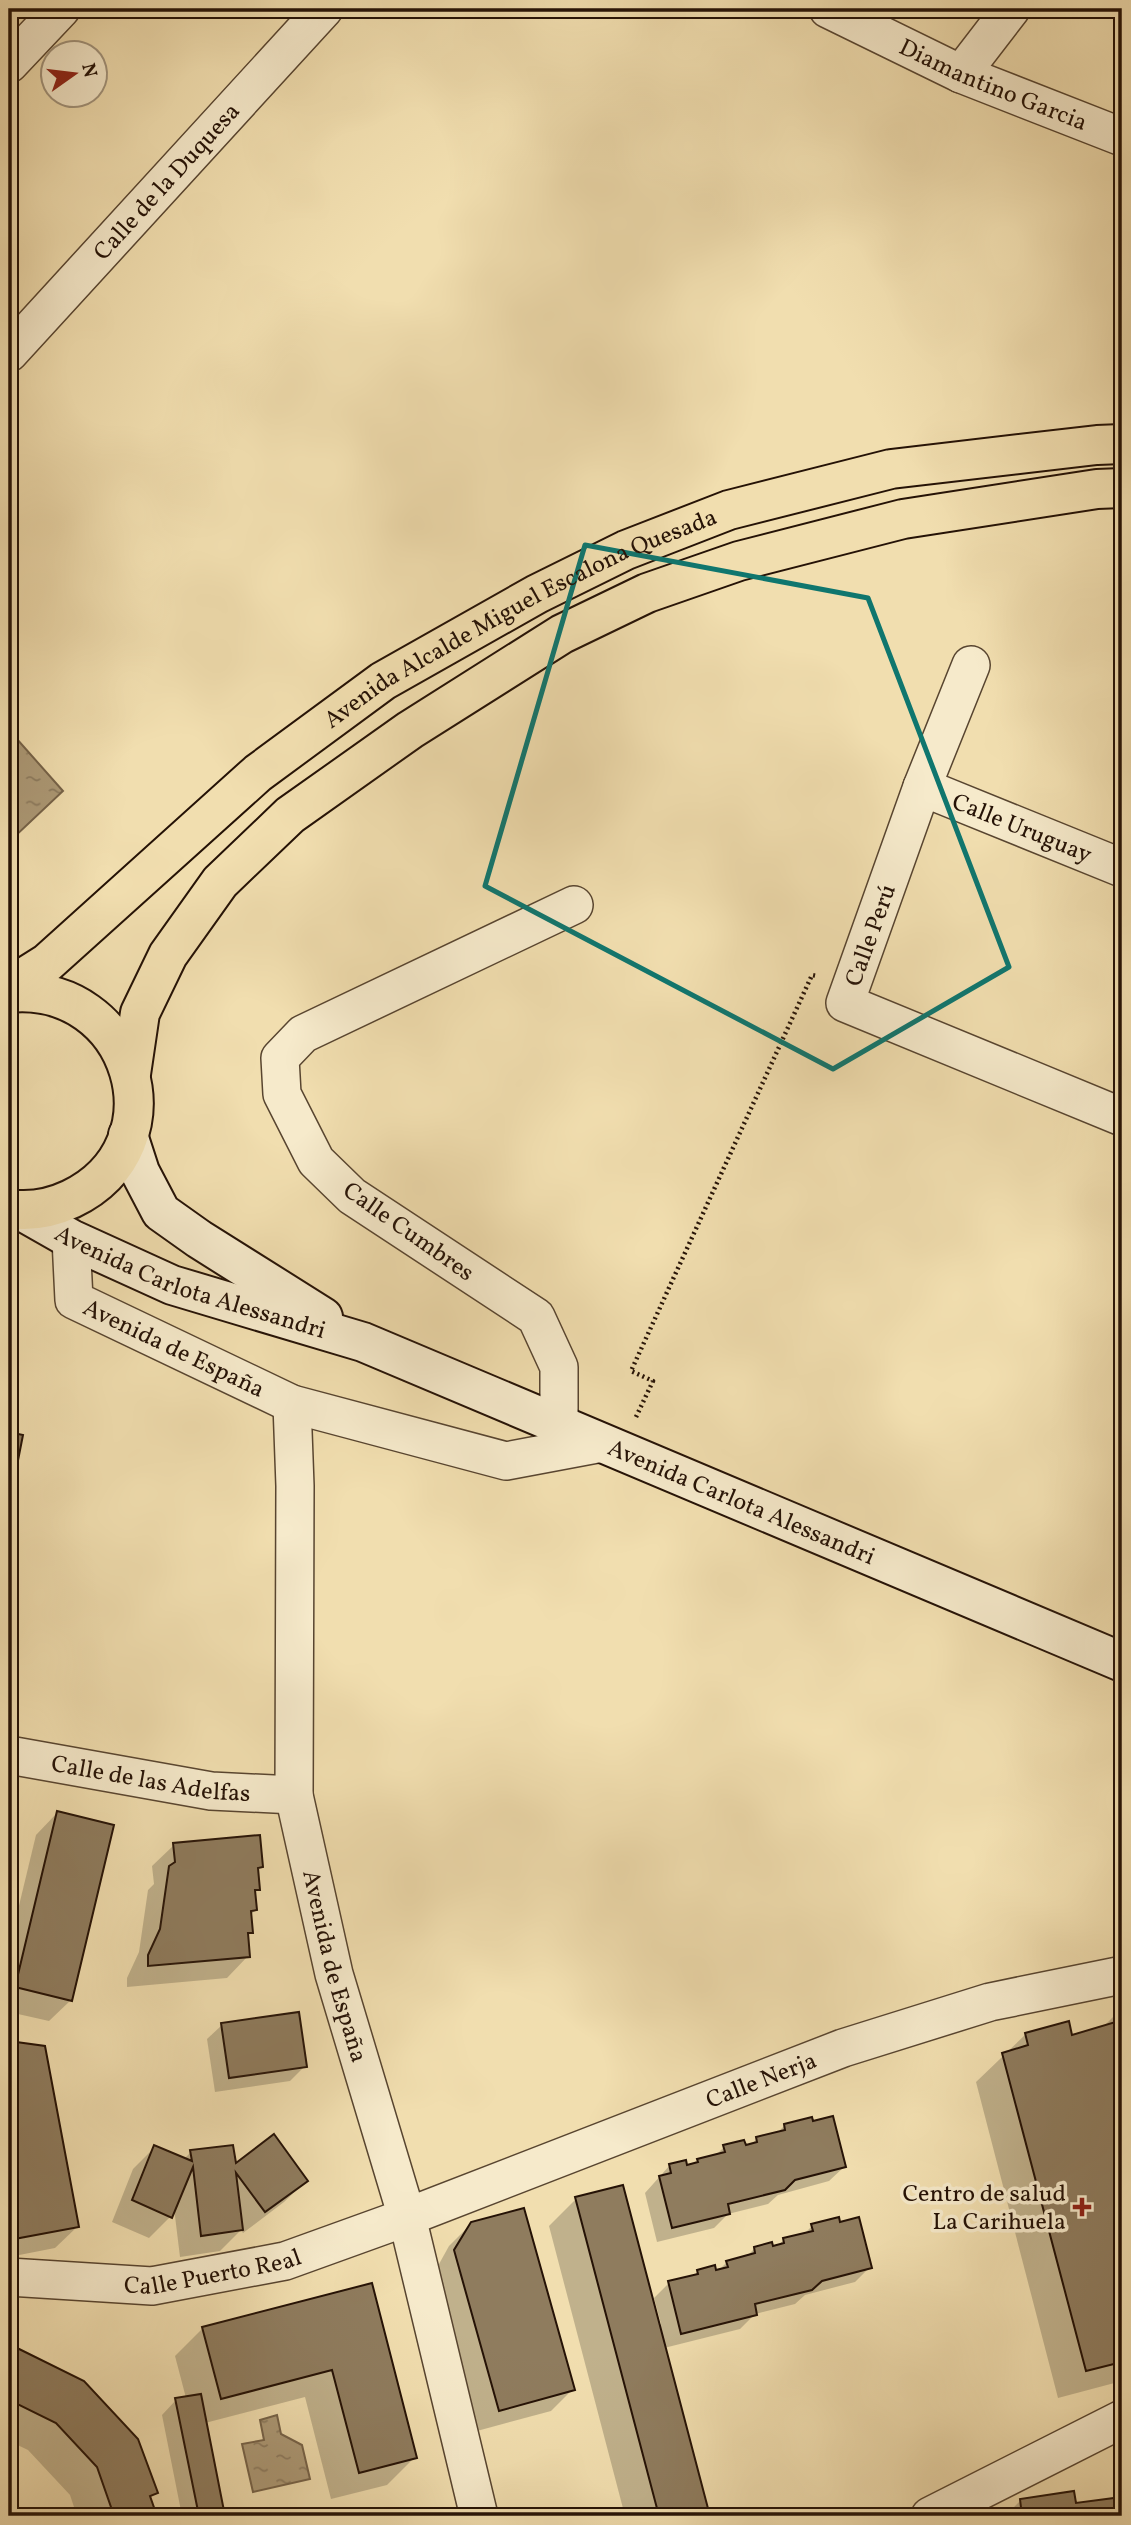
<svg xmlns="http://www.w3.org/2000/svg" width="1131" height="2525" font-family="Vollkorn,serif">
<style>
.water{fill:url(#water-ripples);stroke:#766349;stroke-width:2}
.shadow{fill:#0003}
.building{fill:#8f7c5e;stroke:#251206;stroke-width:2}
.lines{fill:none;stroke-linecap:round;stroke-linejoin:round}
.minor-casing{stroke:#584530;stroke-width:40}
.secondary-casing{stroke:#251206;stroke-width:42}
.primary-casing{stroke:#251206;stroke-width:42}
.path{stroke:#251206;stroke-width:4.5;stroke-dasharray:2 3.5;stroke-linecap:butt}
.minor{stroke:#f6eacb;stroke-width:37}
.secondary{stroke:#f6eacb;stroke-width:38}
.primary{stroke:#f1deaf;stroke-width:38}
.marked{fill:none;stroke:#0f766e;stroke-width:5;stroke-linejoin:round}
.poi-dot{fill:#8f2418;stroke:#f6eacb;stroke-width:2.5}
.labels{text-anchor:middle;stroke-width:7;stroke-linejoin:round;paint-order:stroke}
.street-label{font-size:24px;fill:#251206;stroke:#f6eacb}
.poi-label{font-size:24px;fill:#251206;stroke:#f6eacb;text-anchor:end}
</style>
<defs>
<pattern id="water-ripples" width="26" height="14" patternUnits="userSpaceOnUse" patternTransform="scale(1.75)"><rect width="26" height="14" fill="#ac9976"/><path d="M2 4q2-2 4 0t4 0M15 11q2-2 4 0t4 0" fill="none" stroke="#8c7b5f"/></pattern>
</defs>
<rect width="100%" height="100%" fill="#f1deaf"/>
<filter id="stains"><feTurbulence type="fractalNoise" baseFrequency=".00286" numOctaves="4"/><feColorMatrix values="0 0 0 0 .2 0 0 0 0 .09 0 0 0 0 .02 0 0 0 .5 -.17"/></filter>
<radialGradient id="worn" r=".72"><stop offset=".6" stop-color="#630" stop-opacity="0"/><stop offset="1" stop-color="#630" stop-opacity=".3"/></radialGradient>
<g class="water">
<path d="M 16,738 L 63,791 L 11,840 L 9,837 L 9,745 Z"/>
<path d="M 277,2415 L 281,2434 L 302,2445 L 310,2479 L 253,2492 L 242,2444 L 264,2440 L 260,2420 Z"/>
</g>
<g class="shadow">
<path d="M 57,1813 L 71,2000 L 49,2021 L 9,2012 L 9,1947 L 36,1835 Z"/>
<path d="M 174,1845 L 261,1866 L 256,1871 L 258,1889 L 254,1893 L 255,1910 L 250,1916 L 251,1932 L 247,1937 L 248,1956 L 227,1978 L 127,1987 L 127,1978 L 139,1952 L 148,1890 L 154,1884 L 152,1866 Z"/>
<path d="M 1120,2010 L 1122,2010 L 1122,2381 L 1058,2398 L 976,2082 L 1026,2034 L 1070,2038 L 1102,2028 Z"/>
<path d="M 222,2025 L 305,2066 L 290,2081 L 215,2092 L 207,2039 Z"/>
<path d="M 9,2043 L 44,2048 L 77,2227 L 55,2248 L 9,2257 Z"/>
<path d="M 785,2125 L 844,2167 L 829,2181 L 778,2195 L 768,2204 L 728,2214 L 714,2228 L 657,2242 L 645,2193 L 670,2165 L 686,2167 L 692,2166 L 698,2160 L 715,2156 L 724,2147 L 750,2146 L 757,2139 L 776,2134 Z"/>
<path d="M 155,2147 L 184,2159 L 191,2152 L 234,2166 L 306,2181 L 284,2202 L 243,2233 L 241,2230 L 220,2251 L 180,2257 L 174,2208 L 170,2217 L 149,2238 L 112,2222 L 133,2169 Z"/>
<path d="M 576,2199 L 658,2325 L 661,2324 L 654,2298 L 669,2283 L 693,2277 L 698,2271 L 718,2271 L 727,2262 L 746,2257 L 755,2248 L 777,2246 L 784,2240 L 803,2235 L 812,2226 L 870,2267 L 855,2282 L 805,2295 L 795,2304 L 755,2314 L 740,2329 L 664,2348 L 708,2516 L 625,2516 L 549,2226 Z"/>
<path d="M 471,2224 L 573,2389 L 551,2411 L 477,2431 L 434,2273 L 449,2246 Z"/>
<path d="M 371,2285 L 415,2457 L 387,2485 L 331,2499 L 305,2397 L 205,2423 L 223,2516 L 182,2516 L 162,2415 L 176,2400 L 186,2398 L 175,2356 L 203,2328 Z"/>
<path d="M 9,2346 L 83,2383 L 156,2493 L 149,2499 L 156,2516 L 77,2516 L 70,2495 L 28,2450 L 9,2441 Z"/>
<path d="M 1122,2499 L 1122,2516 L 1005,2516 L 1021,2500 L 1074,2505 Z"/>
</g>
<g class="building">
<path d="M 9,1432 L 23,1435 L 9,1506 Z"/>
<path d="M 9,1556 L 16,1558 L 9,1593 Z"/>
<path d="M 57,1811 L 114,1825 L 72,2001 L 15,1987 Z"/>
<path d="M 260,1835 L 263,1867 L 258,1868 L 260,1890 L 255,1890 L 257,1910 L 251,1911 L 253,1933 L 248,1933 L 250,1957 L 148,1966 L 148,1955 L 160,1929 L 169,1866 L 175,1862 L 173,1843 Z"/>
<path d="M 299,2012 L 307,2067 L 229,2078 L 221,2023 Z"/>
<path d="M 1122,2020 L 1122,2362 L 1086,2371 L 1002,2053 L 1028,2045 L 1025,2033 L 1069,2021 L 1072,2035 Z"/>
<path d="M 9,2041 L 45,2046 L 79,2227 L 9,2240 Z"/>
<path d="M 833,2116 L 846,2167 L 795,2180 L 785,2190 L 728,2204 L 730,2214 L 672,2228 L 659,2176 L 671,2173 L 669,2164 L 686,2160 L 687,2165 L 698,2162 L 697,2159 L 725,2152 L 723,2145 L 744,2140 L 746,2145 L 757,2142 L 756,2137 L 785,2130 L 784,2124 L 812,2117 L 813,2121 Z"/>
<path d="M 274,2134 L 308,2181 L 265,2212 L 236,2173 L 243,2230 L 201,2236 L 193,2167 L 172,2218 L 132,2200 L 154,2145 L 192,2161 L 190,2150 L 233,2145 L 236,2163 Z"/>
<path d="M 623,2185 L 710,2516 L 659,2516 L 575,2197 Z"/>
<path d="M 524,2208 L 575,2390 L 499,2411 L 454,2250 L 471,2222 Z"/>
<path d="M 839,2217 L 840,2222 L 859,2217 L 872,2268 L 822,2281 L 812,2290 L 755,2304 L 757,2315 L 681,2334 L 668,2281 L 698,2274 L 697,2270 L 715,2265 L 716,2270 L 728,2267 L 726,2261 L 755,2253 L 754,2247 L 772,2242 L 773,2246 L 784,2243 L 783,2238 L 813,2231 L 811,2224 Z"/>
<path d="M 372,2283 L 417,2458 L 359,2473 L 332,2370 L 221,2399 L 202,2327 Z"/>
<path d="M 9,2344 L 84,2381 L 138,2439 L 158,2493 L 150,2496 L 157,2516 L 102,2516 L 101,2514 L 112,2510 L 97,2467 L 56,2423 L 9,2400 Z"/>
<path d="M 201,2394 L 225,2516 L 199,2516 L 175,2398 Z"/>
<path d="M 1074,2491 L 1076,2503 L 1122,2497 L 1122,2516 L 1022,2516 L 1020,2499 Z"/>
</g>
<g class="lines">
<g class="minor-casing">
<g id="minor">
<path id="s1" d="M 828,9 L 961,74 L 1122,137"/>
<path d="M 9,64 L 61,9"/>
<path d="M 961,74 L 1011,9"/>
<path id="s2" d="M 9,353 L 324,9"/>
<path d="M 971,665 L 922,787 L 845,1003 L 1122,1117"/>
<path id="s3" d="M 922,787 L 1122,868"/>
<path id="s4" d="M 71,1239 L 74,1300 L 292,1404 L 506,1461 L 602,1443"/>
<path id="s5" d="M 292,1404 L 295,1486 L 294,1795 L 334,1974 L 407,2217 L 479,2516"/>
<path d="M 559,1426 L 559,1367 L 536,1317 L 352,1196 L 316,1161 L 282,1094 L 280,1058 L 303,1034 L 574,905"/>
<path id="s6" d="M 9,1755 L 211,1791 L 294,1795"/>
<path id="s7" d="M 9,2277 L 152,2286 L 285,2261 L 407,2217 L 843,2048 L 990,2002 L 1122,1975"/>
<path d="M 930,2516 L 1122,2419"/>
</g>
</g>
<g class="secondary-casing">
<g id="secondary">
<path d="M 128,1135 L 140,1172 L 161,1212 L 199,1239 L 323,1317"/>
<path id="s8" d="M 20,1210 L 71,1239 L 172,1285 L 363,1342 L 1122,1662"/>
</g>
</g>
<g class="primary-casing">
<g id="primary">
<path id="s9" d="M 9,987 L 47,963 L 258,773 L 383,681 L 537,594 L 626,550 L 729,510 L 891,469 L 1097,445 L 1122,444"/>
<path d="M 9,993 C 134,981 183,1145 71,1199 C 52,1208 30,1212 9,1209"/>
<path d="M 131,1074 L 140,1013 L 168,955 L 220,882 L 290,815 L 410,730 L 562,634 L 647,593 L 739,561 L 903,519 L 1097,489 L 1122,488"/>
</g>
</g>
<path class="path" d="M 636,1417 L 653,1381 L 631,1371 L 812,975 L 817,976"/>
<use href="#minor" class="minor"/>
<use href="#secondary" class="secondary"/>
<use href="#primary" class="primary"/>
</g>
<path class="marked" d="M 585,545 L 868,598 L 1009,967 L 833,1069 L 485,886 Z"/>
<path class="poi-dot" d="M1078.5 2196.5h7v7h7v7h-7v7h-7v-7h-7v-7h7z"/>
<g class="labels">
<g class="street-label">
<text dy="8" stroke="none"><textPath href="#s1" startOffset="182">Diamantino Garcia</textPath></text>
<text dy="8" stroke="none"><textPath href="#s2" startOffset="233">Calle de la Duquesa</textPath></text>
<text dy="8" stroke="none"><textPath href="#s9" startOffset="635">Avenida Alcalde Miguel Escalona Quesada</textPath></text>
<text dy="8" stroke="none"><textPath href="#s3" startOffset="108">Calle Uruguay</textPath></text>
<text transform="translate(870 935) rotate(-70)" y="8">Calle Perú</text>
<text transform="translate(409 1231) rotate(35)" y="8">Calle Cumbres</text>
<text dy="8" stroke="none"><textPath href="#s8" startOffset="186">Avenida Carlota Alessandri</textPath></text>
<text dy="8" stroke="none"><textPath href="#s4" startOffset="172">Avenida de España</textPath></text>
<text dy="8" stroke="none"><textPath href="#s8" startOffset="780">Avenida Carlota Alessandri</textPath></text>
<text dy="8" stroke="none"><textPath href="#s6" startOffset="144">Calle de las Adelfas</textPath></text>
<text dy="8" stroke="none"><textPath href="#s5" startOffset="567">Avenida de España</textPath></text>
<text dy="8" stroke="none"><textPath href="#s7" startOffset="788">Calle Nerja</textPath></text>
<text dy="8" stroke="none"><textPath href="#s7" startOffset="205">Calle Puerto Real</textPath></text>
</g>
<g class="poi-label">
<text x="1066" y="2201">Centro de salud<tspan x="1066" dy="28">La Carihuela</tspan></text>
</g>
</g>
<rect width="1131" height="2525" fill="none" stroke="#f1deaf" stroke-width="35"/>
<rect x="10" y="10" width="1110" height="2504" fill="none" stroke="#251206" stroke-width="3.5"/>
<rect x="18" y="18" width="1096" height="2490" fill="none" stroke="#251206" stroke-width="2"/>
<g transform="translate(74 74) rotate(76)"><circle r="33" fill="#f6eacb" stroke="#a2947c" stroke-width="2"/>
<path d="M0-5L12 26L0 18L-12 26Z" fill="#8f2418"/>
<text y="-10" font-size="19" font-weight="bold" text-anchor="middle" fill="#251206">N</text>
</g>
<rect width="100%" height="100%" filter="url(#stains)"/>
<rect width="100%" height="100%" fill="url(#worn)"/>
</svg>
